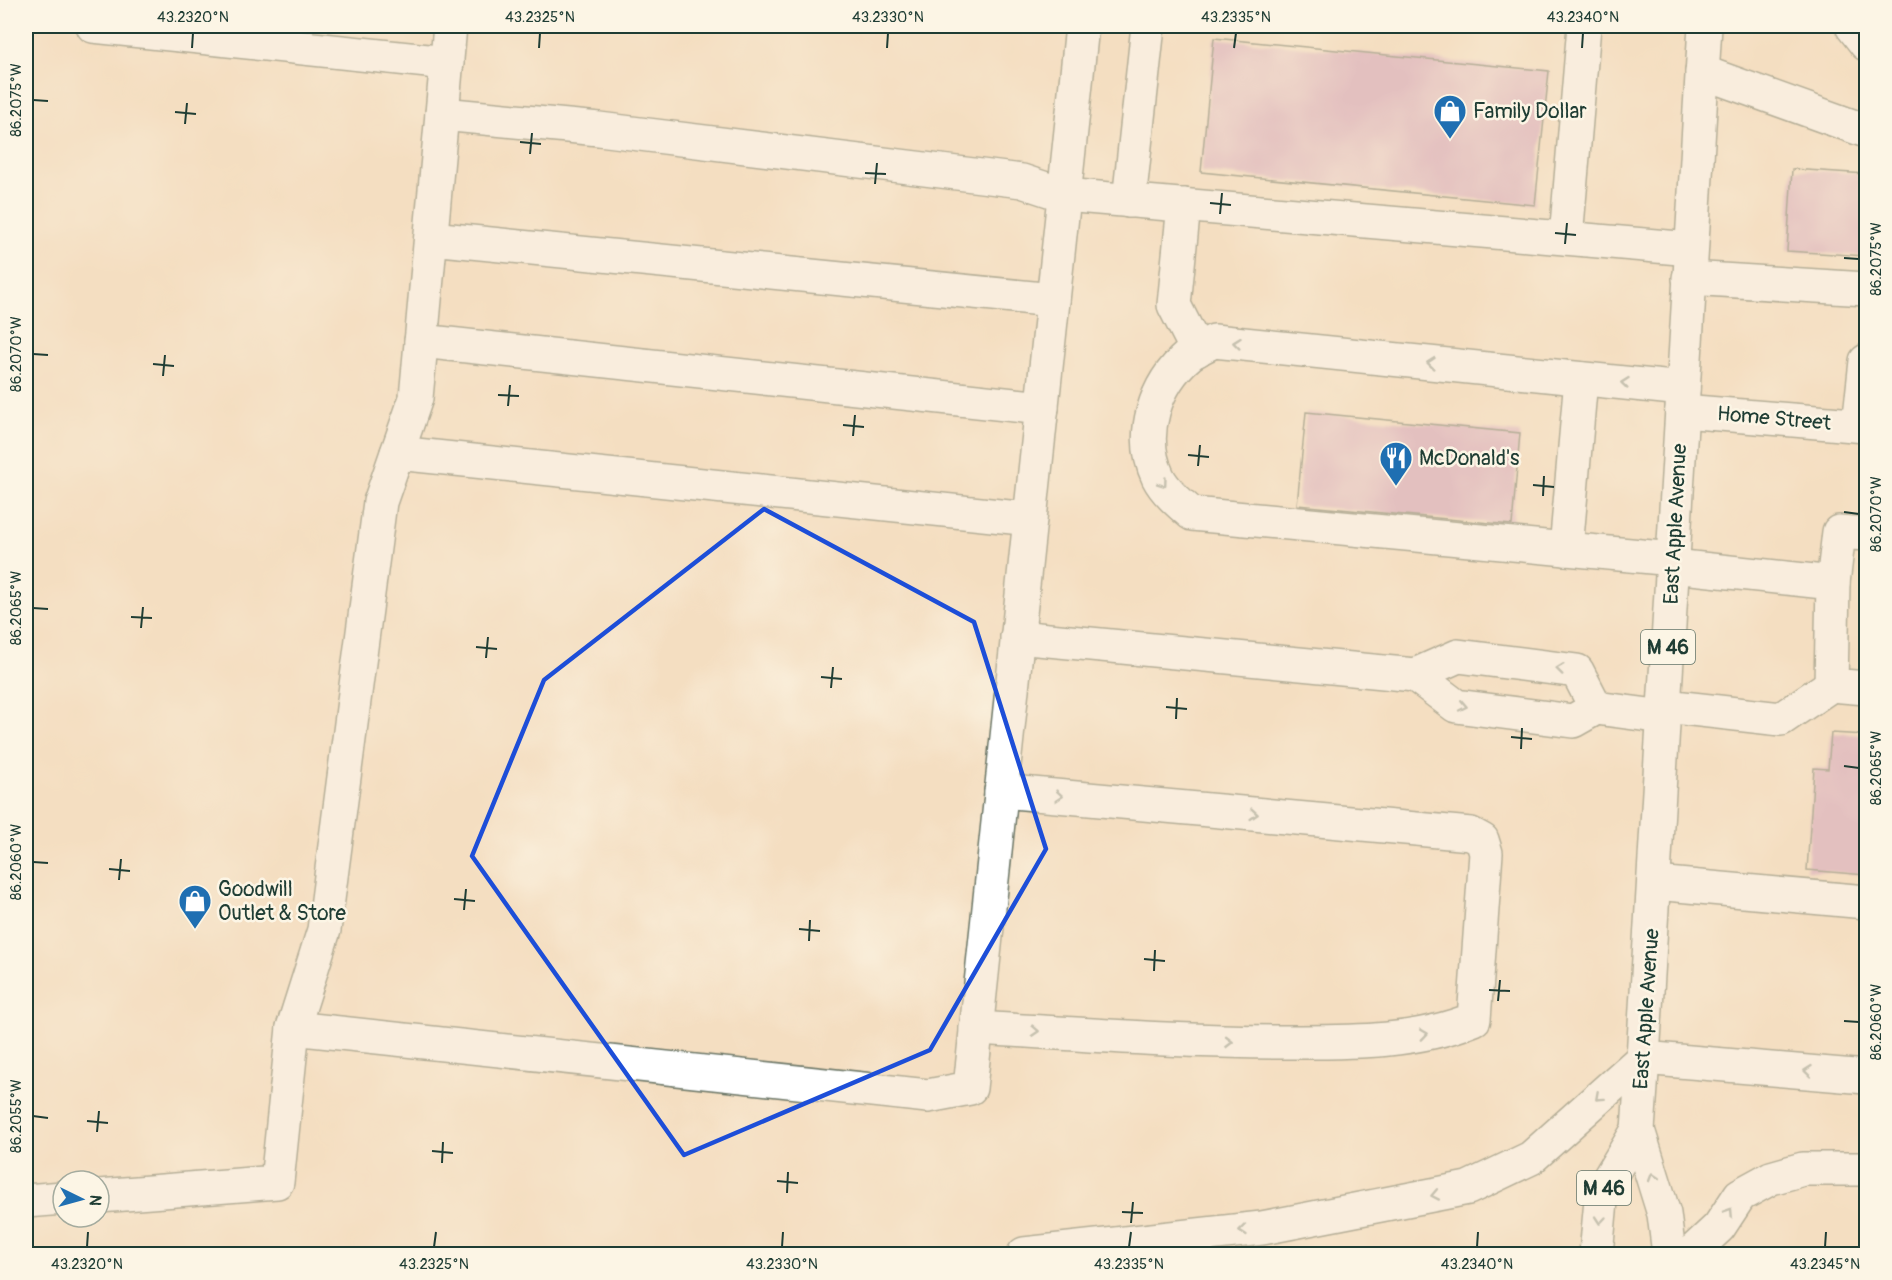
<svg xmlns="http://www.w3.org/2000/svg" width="1892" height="1280" font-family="Pangolin,sans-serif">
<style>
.building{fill:#cf9bbd}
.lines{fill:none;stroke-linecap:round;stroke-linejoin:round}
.minor-casing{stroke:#6a7565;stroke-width:36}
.major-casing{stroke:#6a7565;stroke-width:36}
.highway-casing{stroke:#6a7565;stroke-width:36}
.minor{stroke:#fff;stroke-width:33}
.major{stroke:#fff;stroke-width:33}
.highway{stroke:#fff;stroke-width:33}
.oneway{stroke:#8f9e9a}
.marked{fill:none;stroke:#1d4ed8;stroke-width:4.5;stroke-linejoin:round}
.ticks{fill:none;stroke:#1f3d34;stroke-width:2}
.labels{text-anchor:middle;stroke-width:5;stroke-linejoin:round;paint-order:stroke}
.shield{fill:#fcf5e5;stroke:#617469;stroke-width:1.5}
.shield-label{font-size:20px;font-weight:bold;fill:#1f3d34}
.poi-label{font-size:21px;fill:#1f3d34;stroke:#fcf5e5;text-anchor:start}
.street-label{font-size:21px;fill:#1f3d34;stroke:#fcf5e5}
.neatline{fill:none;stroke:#1f3d34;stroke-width:2}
.ticks-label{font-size:15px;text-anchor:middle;fill:#1f3d34}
</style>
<rect width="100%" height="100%" fill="#fcf5e5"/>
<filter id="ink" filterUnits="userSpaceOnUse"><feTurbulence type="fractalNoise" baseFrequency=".0167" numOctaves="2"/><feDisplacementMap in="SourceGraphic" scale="12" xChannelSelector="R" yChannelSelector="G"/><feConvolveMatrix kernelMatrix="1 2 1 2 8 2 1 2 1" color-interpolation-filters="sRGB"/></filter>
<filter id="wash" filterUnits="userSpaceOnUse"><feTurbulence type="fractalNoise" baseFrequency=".008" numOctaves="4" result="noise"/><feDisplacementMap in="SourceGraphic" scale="24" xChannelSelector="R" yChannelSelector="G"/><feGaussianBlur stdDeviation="1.35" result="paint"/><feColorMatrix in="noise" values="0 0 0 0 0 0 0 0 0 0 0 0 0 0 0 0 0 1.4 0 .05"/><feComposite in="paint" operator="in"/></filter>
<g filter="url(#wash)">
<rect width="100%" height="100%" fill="#f4dec1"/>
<g id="blocks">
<g class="building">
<path d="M 1214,38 L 1549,71 L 1535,205 L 1201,172 Z"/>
<path d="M 1792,169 L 1866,174 L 1866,256 L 1787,251 Z"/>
<path d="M 1306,412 L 1520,433 L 1512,525 L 1297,505 Z"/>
<path d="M 1831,733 L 1866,735 L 1866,875 L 1807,870 L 1814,768 L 1828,769 Z"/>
</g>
</g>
</g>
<g filter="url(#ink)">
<use href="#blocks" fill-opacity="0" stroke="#6a7565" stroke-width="1.5"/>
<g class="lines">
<g class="minor-casing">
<g id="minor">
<path d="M 93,26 L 447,63"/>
<path d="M 1852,26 L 1866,44"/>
<path d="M 1702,72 L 1866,131"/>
<path d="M 442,114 L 599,129 L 1022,181 L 1064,195 L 1691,249"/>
<path d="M 1129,201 L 1148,26"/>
<path d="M 1184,205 L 1174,305 L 1197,350"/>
<path d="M 431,238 L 1053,300"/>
<path d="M 1566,238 L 1584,26"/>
<path d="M 1689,278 L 1866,289"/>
<path d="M 421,341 L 1042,408"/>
<path d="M 1682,411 L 1866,426"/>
<path d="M 1859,425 L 1866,361"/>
<path d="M 397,453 L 1030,519"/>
<path d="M 1566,549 L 1581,379"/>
<path d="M 1673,559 L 1192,514 C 1180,504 1165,491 1158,477 C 1138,435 1155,384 1189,355 C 1196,349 1206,345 1214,341 L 1683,389"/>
<path d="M 1673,566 L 1833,583 L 1831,685 L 1866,688"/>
<path d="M 1833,583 L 1839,532 L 1866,534"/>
<path d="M 1017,637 L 1415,675 L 1458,656 L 1577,671 L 1596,708"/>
<path d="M 1415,675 L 1456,706 L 1573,721 L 1596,708 L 1664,717"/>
<path d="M 1665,706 L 1781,719 L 1831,685"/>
<path d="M 1655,883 L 1866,902"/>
<path d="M 293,1028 L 928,1096 L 970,1088 L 1082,26"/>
<path d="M 976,1028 C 1078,1034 1179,1042 1281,1042 C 1347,1042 1412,1044 1474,1019 L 1486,853 L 1482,840 L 1471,834 L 1001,791"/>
<path d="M 99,1196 L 277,1182 L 293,1028 L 324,930 L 380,502 L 416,398 L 450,26"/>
<path d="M 26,1201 L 63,1198"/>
</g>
</g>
<g class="major-casing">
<path id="major" d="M 1643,1058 L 1705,26"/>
</g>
<g class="highway-casing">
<g id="highway">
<path d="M 1643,1058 L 1638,1130 L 1664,1214 L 1669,1254"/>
<path d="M 1024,1254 L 1262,1228 L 1468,1188 L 1531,1158 L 1643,1058 L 1866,1077"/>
<path d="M 1596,1254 L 1602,1190 L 1638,1130"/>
<path d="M 1690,1254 L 1719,1227 L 1740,1195 L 1771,1178 L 1803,1169 L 1866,1169"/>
</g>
</g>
<use href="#minor" class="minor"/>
<use href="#major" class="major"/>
<use href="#highway" class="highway"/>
</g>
<defs><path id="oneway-chevron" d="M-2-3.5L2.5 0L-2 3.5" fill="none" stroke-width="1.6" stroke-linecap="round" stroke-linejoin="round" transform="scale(1.5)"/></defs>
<g class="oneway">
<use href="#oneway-chevron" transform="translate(1237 343) rotate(-174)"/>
<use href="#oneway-chevron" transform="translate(1431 363) rotate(-174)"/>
<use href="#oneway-chevron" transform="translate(1625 383) rotate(-174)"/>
<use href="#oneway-chevron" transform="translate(1163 483) rotate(54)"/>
<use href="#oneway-chevron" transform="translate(1560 669) rotate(-173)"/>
<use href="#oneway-chevron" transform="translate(1463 706) rotate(12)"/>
<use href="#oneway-chevron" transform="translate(1059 796) rotate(5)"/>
<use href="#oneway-chevron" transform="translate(1254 814) rotate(5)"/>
<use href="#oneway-chevron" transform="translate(1035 1031) rotate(3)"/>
<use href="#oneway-chevron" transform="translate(1424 1034) rotate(-8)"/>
<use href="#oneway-chevron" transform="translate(1229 1042)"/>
<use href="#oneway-chevron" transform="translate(1808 1071) rotate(-174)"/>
<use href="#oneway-chevron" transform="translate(1599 1097) rotate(138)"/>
<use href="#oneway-chevron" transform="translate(1653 1177) rotate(-107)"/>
<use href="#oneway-chevron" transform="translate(1435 1195) rotate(169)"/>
<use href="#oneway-chevron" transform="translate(1729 1212) rotate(-57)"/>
<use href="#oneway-chevron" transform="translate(1600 1220) rotate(95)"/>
<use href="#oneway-chevron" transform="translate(1243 1230) rotate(174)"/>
</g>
</g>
<path d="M0 0H1892V1280H0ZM 764,509 L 974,622 L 1046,849 L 930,1050 L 684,1155 L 472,856 L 544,680 Z" fill="#f4dec1" fill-opacity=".55" fill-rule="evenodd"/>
<path class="marked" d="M 764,509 L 974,622 L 1046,849 L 930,1050 L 684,1155 L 472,856 L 544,680 Z"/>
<path class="ticks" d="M 192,48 L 193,33M 539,48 L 540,33M 887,48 L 888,33M 1234,48 L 1236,33M 1582,48 L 1583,33M 33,100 L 48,101M 175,112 L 196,114M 185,124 L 187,103M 520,142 L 541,144M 530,154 L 532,133M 865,173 L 886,174M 875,184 L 877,163M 1210,203 L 1231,205M 1220,214 L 1222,193M 1555,233 L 1576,235M 1565,244 L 1567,223M 1844,258 L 1859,259M 33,354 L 48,355M 153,364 L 174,366M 163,376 L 165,355M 498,395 L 519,396M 508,406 L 510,385M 843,425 L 864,427M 853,436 L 855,415M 1188,455 L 1209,457M 1198,466 L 1200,445M 1533,485 L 1554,487M 1543,496 L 1544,476M 1844,512 L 1859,514M 33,608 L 48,609M 131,617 L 152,618M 141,628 L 143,607M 476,647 L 497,649M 486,658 L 488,637M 821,677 L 842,679M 831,688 L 833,667M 1166,707 L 1187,709M 1176,719 L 1177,698M 1511,737 L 1532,739M 1521,749 L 1522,728M 1844,766 L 1859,768M 33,862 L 48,863M 109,869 L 130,871M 119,880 L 121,859M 454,899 L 475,901M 464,910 L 466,889M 799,929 L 820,931M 809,941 L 810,920M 1144,959 L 1165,961M 1154,971 L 1155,950M 1489,990 L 1510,991M 1498,1001 L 1500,980M 1844,1021 L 1859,1022M 33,1116 L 48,1118M 87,1121 L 108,1123M 97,1132 L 99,1111M 432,1151 L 453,1153M 442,1163 L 443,1142M 777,1181 L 798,1183M 787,1193 L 788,1172M 1122,1212 L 1143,1213M 1131,1223 L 1133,1202M 87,1247 L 88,1232M 434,1247 L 436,1232M 782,1247 L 783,1232M 1129,1247 L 1131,1232M 1477,1247 L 1478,1232M 1825,1247 L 1826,1232"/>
<defs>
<g id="shop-pin" transform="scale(1.725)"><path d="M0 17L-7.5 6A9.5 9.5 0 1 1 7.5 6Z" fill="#1f6fb2" stroke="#fcf5e5"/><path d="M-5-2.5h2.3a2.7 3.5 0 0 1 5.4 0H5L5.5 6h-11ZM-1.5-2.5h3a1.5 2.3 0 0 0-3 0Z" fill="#fff"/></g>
<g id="restaurant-pin" transform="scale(1.725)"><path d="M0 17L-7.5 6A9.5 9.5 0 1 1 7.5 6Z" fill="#1f6fb2" stroke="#fcf5e5"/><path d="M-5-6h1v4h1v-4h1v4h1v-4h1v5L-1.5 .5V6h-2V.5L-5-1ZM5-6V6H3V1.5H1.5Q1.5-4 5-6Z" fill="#fff"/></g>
</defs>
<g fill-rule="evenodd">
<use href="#shop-pin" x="1450" y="111"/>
<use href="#restaurant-pin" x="1396" y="458"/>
<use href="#shop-pin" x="195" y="901"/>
</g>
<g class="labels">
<g class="shield">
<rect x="1641" y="630" width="54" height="34" rx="4.5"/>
<rect x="1577" y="1171" width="54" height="34" rx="4.5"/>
</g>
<g class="shield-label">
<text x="1668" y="654">M 46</text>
<text x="1604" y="1195">M 46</text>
</g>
<g class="poi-label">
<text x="1473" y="118">Family Dollar</text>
<text x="1419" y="465">McDonald's</text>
<text x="218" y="896">Goodwill<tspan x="218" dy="24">Outlet &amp; Store</tspan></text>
</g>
<g class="street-label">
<text transform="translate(1774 418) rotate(5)" y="7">Home Street</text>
<text transform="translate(1675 524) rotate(-87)" y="7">East Apple Avenue</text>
<text transform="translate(1646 1009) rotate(-86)" y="7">East Apple Avenue</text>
</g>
</g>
<rect width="1892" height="1280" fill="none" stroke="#fcf5e5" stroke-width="66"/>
<g transform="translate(81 1199) rotate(95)"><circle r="28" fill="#fcf5e5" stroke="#a4ab9e" stroke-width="1.5"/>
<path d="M0-4.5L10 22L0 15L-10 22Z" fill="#1f6fb2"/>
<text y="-9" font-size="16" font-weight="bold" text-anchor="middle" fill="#1f3d34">N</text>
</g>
<rect x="33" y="33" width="1826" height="1214" class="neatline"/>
<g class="ticks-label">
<text x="193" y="22">43.2320°N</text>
<text x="540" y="22">43.2325°N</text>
<text x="888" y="22">43.2330°N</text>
<text x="1236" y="22">43.2335°N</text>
<text x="1583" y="22">43.2340°N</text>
<text transform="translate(16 100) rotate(-90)" y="5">86.2075°W</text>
<text transform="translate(1876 259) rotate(-90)" y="5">86.2075°W</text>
<text transform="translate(16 354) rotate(-90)" y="5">86.2070°W</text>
<text transform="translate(1876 514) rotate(-90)" y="5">86.2070°W</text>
<text transform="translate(16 608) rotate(-90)" y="5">86.2065°W</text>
<text transform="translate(1876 768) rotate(-90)" y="5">86.2065°W</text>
<text transform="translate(16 862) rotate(-90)" y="5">86.2060°W</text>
<text transform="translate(1876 1022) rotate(-90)" y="5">86.2060°W</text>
<text transform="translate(16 1116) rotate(-90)" y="5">86.2055°W</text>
<text x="87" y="1269">43.2320°N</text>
<text x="434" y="1269">43.2325°N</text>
<text x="782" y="1269">43.2330°N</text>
<text x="1129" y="1269">43.2335°N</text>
<text x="1477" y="1269">43.2340°N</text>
<text x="1825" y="1269">43.2345°N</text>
</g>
</svg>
